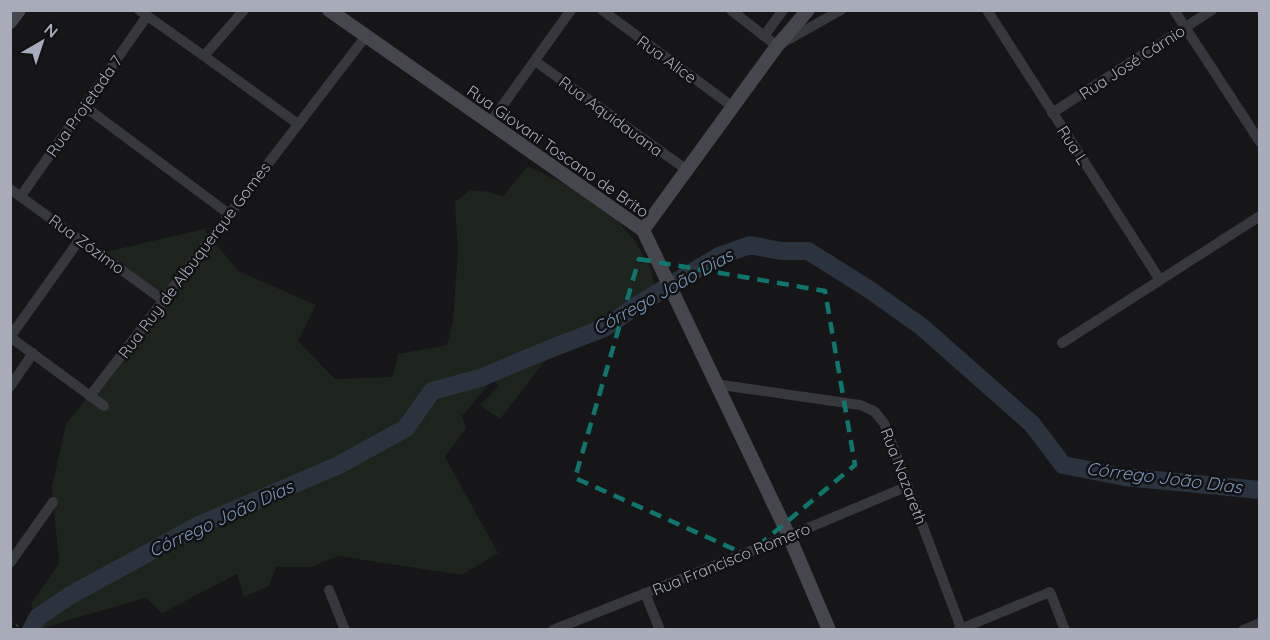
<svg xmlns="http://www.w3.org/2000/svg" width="1270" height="640" font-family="Quicksand,sans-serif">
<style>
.green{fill:#1c241d}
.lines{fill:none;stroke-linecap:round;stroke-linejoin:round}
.river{stroke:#2b343e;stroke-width:18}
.path{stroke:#3d3e45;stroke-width:1.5;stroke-dasharray:3 4.5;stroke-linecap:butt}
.street{stroke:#37373e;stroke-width:10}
.secondary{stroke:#45464e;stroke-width:14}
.marked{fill:none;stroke:#0f766e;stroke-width:4.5;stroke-dasharray:12 8;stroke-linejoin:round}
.labels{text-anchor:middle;stroke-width:5;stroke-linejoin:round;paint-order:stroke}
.street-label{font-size:16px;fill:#a7abba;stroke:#111114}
.water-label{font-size:18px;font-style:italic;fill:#7a97b8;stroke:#111114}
</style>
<rect width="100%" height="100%" fill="#161619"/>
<path class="green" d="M 528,166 L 602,202 L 635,241 L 652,271 L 655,296 L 644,308 L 620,325 L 573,345 L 544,362 L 500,419 L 480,405 L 499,386 L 493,380 L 462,416 L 466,428 L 445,457 L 498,553 L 462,575 L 338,556 L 311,567 L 276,567 L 269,586 L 244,597 L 237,574 L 162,613 L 146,598 L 62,622 L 44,629 L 38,629 L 31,604 L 59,563 L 52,487 L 66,424 L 116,362 L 163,300 L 101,253 L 204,229 L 238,271 L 316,305 L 298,341 L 335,379 L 393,377 L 398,354 L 447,345 L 453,321 L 458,251 L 455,202 L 470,190 L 489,192 L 503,196 Z"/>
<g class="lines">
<path class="river" d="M 31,630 L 38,617 L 69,596 L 199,525 L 339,465 L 406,428 L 432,391 L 480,378 L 547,350 L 604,328 L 639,304 L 719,256 L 750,245 L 781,251 L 808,251 L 870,290 L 922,327 L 1032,424 L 1063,465 L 1125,477 L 1260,490"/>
<path class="path" d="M 10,620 L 23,630"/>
<g class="street">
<path d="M 139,10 L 204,56 L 298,124"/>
<path d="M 602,10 L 733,107"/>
<path d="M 731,10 L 777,46 L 841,10"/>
<path d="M 987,10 L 1160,280"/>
<path d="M 1174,10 L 1260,142"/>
<path d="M 764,36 L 783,10"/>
<path d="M 204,56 L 244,10"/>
<path d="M 535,61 L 687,170"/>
<path d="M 84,106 L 229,214"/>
<path d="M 1052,113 L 1212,10"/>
<path d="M 490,123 L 571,10"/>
<path d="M 10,189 L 163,300"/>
<path d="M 21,196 L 147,16"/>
<path d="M 10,337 L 80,239"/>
<path d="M 10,337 L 104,406"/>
<path d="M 1062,343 L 1260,216"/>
<path d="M 715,384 L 860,405 L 874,411 L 884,423 L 961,628"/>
<path d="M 10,387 L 33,353"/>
<path d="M 90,396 L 366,36"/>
<path d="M 10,563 L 53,502"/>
<path d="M 329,590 L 345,630"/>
<path d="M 645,593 L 660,630"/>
<path d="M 553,630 L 789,536 L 908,486"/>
<path d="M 958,630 L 1050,592 L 1065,630"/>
<path d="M 1243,630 L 1260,623"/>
</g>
<g class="secondary">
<path d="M 329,10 L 643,230 L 789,536 L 829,630"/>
<path d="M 10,22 L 19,10"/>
<path d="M 643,230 L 777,46 L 808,10"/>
</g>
</g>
<path class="marked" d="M 639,259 L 825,291 L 855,465 L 747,555 L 575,478 Z"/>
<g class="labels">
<g class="street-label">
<text transform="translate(667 59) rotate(36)" y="6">Rua Alice</text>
<text transform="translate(1132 62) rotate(-33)" y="6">Rua José Cárnio</text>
<text transform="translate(84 106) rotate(-55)" y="6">Rua Projetada 7</text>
<text transform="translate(611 116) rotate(36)" y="6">Rua Aquidauana</text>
<text transform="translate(1073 145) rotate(57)" y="6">Rua L</text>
<text transform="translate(558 151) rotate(35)" y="6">Rua Giovani Toscano de Brito</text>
<text transform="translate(87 244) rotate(36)" y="6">Rua Zózimo</text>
<text transform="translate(194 260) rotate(-53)" y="6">Rua Ruy de Albuquerque Gomes</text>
<text transform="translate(904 476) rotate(69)" y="6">Rua Nazareth</text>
<text transform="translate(731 559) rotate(-22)" y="6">Rua Francisco Romero</text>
</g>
<g class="water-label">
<text transform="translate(663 292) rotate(-29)" y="6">Córrego João Dias</text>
<text transform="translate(1164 478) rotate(7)" y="6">Córrego João Dias</text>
<text transform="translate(221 519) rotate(-25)" y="6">Córrego João Dias</text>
</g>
</g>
<rect width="1270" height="640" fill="none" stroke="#a7abba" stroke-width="24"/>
<g transform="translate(42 42) rotate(39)" stroke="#111114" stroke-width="4.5" paint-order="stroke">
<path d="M0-4.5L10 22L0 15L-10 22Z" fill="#a7abba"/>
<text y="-9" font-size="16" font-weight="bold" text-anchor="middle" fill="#a7abba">N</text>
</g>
</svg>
